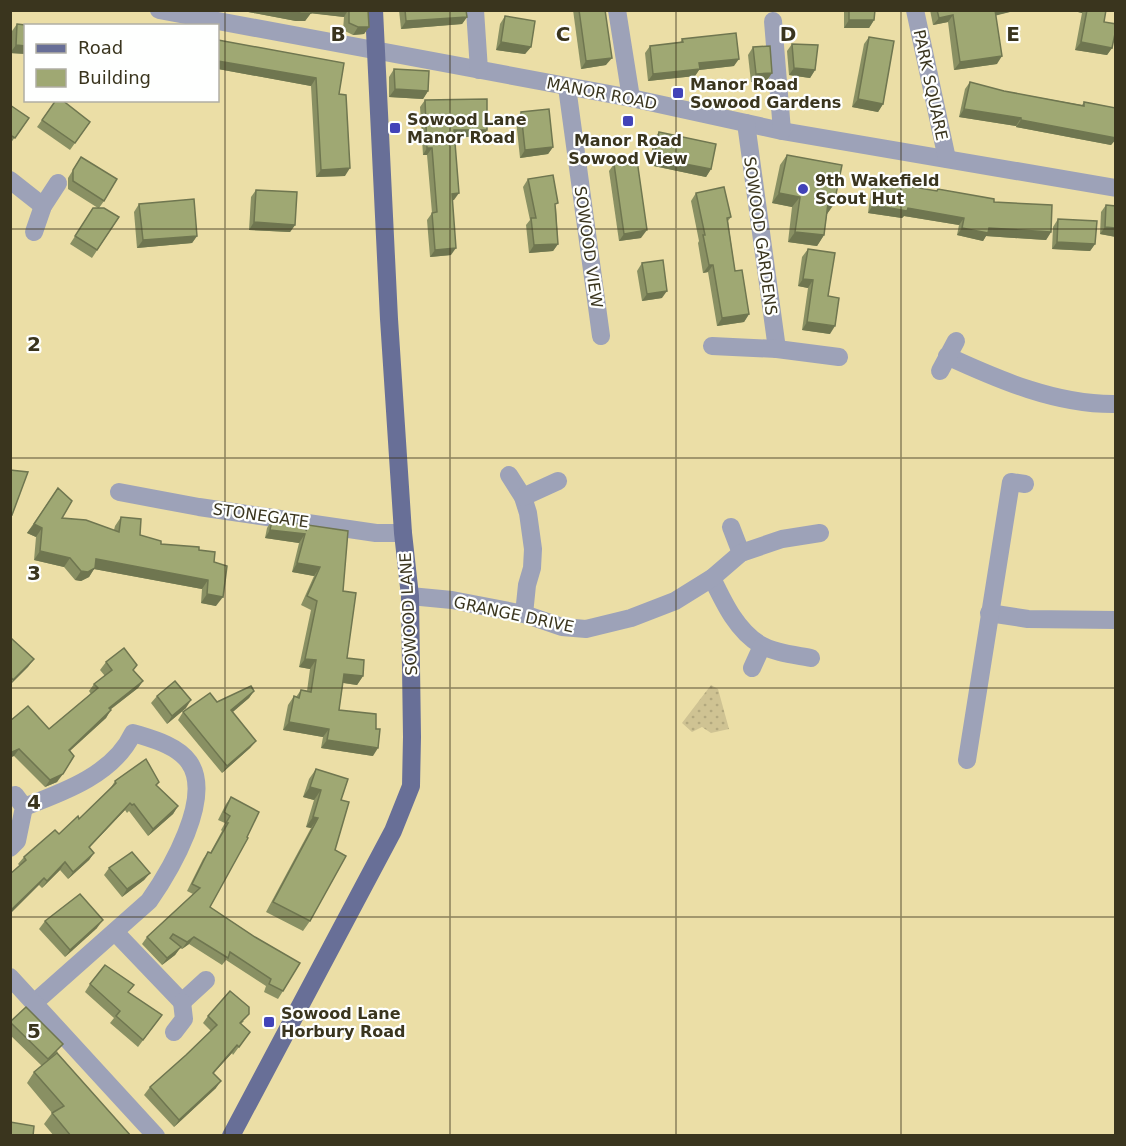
<svg xmlns="http://www.w3.org/2000/svg" width="1126" height="1146" font-family="'DejaVu Sans',sans-serif">
<style>
.grass{fill:url(#grass-dots)}
.lines{fill:none;stroke-linecap:round;stroke-linejoin:round}
.minor{stroke:#9da2b8;stroke-width:18}
.major{stroke:#686f97;stroke-width:18}
.wall{fill:#899063}
.shaded-wall{fill:#6f7650}
.building{fill:#9fa873;stroke:#6f7650;stroke-width:1.5}
.grid{fill:none;stroke:#3a351e;stroke-width:1.5;stroke-opacity:0.55}
.poi-dot{fill:#4243b8;stroke:#fefffe;stroke-width:2}
.labels{text-anchor:middle;stroke-width:4.5;stroke-linejoin:round;paint-order:stroke}
.poi-label{font-size:16px;font-weight:bold;fill:#3a351e;stroke:#fefffe;text-anchor:start}
.street-label{font-size:16px;fill:#3a351e;stroke:#fefffe}
.grid-label{font-size:20px;text-anchor:middle;font-weight:bold;fill:#3a351e;stroke:#fefffe;stroke-width:4.5;stroke-linejoin:round;paint-order:stroke}
</style>
<defs>
<pattern id="grass-dots" width="8" height="8" patternUnits="userSpaceOnUse" patternTransform="scale(1.5)"><rect width="8" height="8" fill="#cfc393"/><path d="M2 2h.1M6 6h.1" fill="none" stroke="#b2a87e" stroke-width="1.8" stroke-linecap="round"/></pattern>
</defs>
<rect width="100%" height="100%" fill="#ebdea6"/>
<path class="grass" d="M 711,685 L 718,689 L 729,729 L 711,733 L 702,727 L 692,732 L 682,723 Z"/>
<g class="lines">
<g class="minor">
<path d="M 159,10 L 631,98 L 782,131 L 1116,188"/>
<path d="M 475,10 L 479,70"/>
<path d="M 617,10 L 631,98"/>
<path d="M 915,10 L 947,159"/>
<path d="M 773,21 L 782,131"/>
<path d="M 567,87 L 601,336"/>
<path d="M 746,123 L 777,349"/>
<path d="M 10,180 L 43,206"/>
<path d="M 34,232 L 43,206 L 58,183"/>
<path d="M 712,346 L 777,349 L 839,357"/>
<path d="M 947,356 C 999,380 1057,405 1116,404"/>
<path d="M 940,371 L 956,341"/>
<path d="M 509,475 L 523,497 L 528,513 L 533,549 L 532,568 L 527,585 L 524,614"/>
<path d="M 119,492 L 199,507 L 376,533 L 403,533"/>
<path d="M 523,497 L 558,481"/>
<path d="M 731,527 L 741,553"/>
<path d="M 712,578 C 724,603 737,631 761,645 C 775,653 796,655 811,658"/>
<path d="M 410,596 L 452,600 L 524,614 L 562,627 L 586,629 L 631,618 L 675,601 L 712,578 L 741,553 L 782,539 L 820,533"/>
<path d="M 989,613 L 1028,619 L 1116,620"/>
<path d="M 752,668 L 762,646"/>
<path d="M 967,760 L 1011,482 L 1025,484"/>
<path d="M 24,807 C 64,792 114,774 133,733 C 152,739 177,745 189,762 C 214,797 170,871 149,901 L 34,1003"/>
<path d="M 10,848 L 17,841 L 24,807 L 15,795"/>
<path d="M 115,932 L 182,1002 L 206,980"/>
<path d="M 10,977 L 156,1136"/>
<path d="M 174,1032 L 184,1019 L 182,1002"/>
</g>
<path class="major" d="M 231,1136 L 393,831 L 411,786 L 412,737 L 410,596 L 403,533 L 389,319 L 374,10"/>
</g>
<g class="wall">
<path d="M 238,10 L 368,10 L 369,27 L 364,34 L 353,35 L 343,30 L 344,17 L 311,13 L 305,21 L 296,21 Z"/>
<path d="M 399,10 L 466,10 L 467,17 L 462,24 L 401,29 Z"/>
<path d="M 573,10 L 605,10 L 606,65 L 581,69 Z"/>
<path d="M 844,10 L 875,10 L 874,20 L 869,28 L 844,28 Z"/>
<path d="M 930,10 L 1018,10 L 996,15 L 997,64 L 954,70 L 948,22 L 933,25 Z"/>
<path d="M 1078,10 L 1106,10 L 1104,22 L 1112,48 L 1107,55 L 1075,50 L 1082,13 L 1078,12 Z"/>
<path d="M 505,16 L 531,47 L 525,54 L 496,50 L 500,24 Z"/>
<path d="M 17,24 L 26,26 L 26,54 L 10,53 L 12,31 Z"/>
<path d="M 869,37 L 883,104 L 878,112 L 852,107 L 864,44 Z"/>
<path d="M 682,39 L 734,66 L 699,70 L 695,76 L 648,81 L 645,53 L 650,46 L 680,43 Z"/>
<path d="M 792,44 L 815,70 L 810,78 L 789,75 L 787,51 Z"/>
<path d="M 753,47 L 772,73 L 767,80 L 751,82 L 748,55 Z"/>
<path d="M 344,63 L 339,94 L 345,176 L 316,177 L 311,86 L 218,69 Z"/>
<path d="M 394,69 L 428,91 L 423,99 L 389,97 L 389,77 Z"/>
<path d="M 970,82 L 1004,91 L 1082,105 L 1084,102 L 1116,108 L 1116,139 L 1111,145 L 1016,127 L 1016,126 L 959,117 L 965,89 Z"/>
<path d="M 56,100 L 90,122 L 70,150 L 37,127 Z"/>
<path d="M 425,100 L 487,130 L 482,137 L 454,137 L 454,200 L 452,200 L 451,255 L 430,257 L 427,220 L 432,213 L 427,155 L 423,155 L 420,107 Z"/>
<path d="M 10,105 L 29,118 L 10,144 Z"/>
<path d="M 521,112 L 553,147 L 548,154 L 520,158 L 516,120 Z"/>
<path d="M 659,132 L 711,169 L 706,177 L 649,165 L 654,139 Z"/>
<path d="M 787,155 L 834,204 L 827,214 L 824,235 L 817,246 L 788,242 L 792,207 L 772,203 L 780,165 Z"/>
<path d="M 81,157 L 104,201 L 99,208 L 119,217 L 92,258 L 70,244 L 93,208 L 98,208 L 68,189 L 68,178 Z"/>
<path d="M 614,164 L 641,238 L 619,241 L 609,171 Z"/>
<path d="M 528,179 L 556,207 L 558,244 L 553,251 L 529,253 L 526,225 L 530,220 L 523,187 Z"/>
<path d="M 877,181 L 936,191 L 938,189 L 994,202 L 1051,232 L 1046,240 L 986,236 L 983,241 L 957,235 L 959,225 L 904,216 L 902,218 L 868,213 L 871,189 Z"/>
<path d="M 256,190 L 295,225 L 290,232 L 249,230 L 251,197 Z"/>
<path d="M 696,193 L 731,217 L 728,221 L 735,271 L 749,314 L 744,322 L 717,326 L 708,272 L 703,273 L 698,243 L 699,241 L 691,201 Z"/>
<path d="M 139,204 L 197,236 L 192,243 L 137,248 L 134,212 Z"/>
<path d="M 1106,205 L 1116,237 L 1100,234 L 1101,212 Z"/>
<path d="M 1058,219 L 1095,244 L 1090,251 L 1052,249 L 1053,227 Z"/>
<path d="M 808,249 L 830,334 L 802,330 L 808,288 L 798,286 L 802,257 Z"/>
<path d="M 642,263 L 662,298 L 642,301 L 637,271 Z"/>
<path d="M 58,488 L 62,518 L 114,530 L 115,526 L 121,517 L 140,535 L 161,544 L 199,550 L 214,562 L 216,606 L 201,603 L 202,589 L 94,569 L 89,577 L 81,581 L 75,580 L 64,567 L 34,560 L 36,537 L 27,533 Z"/>
<path d="M 272,520 L 307,525 L 343,591 L 347,658 L 363,676 L 357,685 L 343,683 L 339,710 L 373,756 L 321,748 L 323,737 L 283,730 L 288,705 L 294,696 L 296,697 L 301,690 L 307,691 L 310,669 L 299,667 L 311,610 L 301,605 L 314,576 L 292,572 L 299,543 L 265,538 L 267,528 Z"/>
<path d="M 106,662 L 133,670 L 143,681 L 138,688 L 110,710 L 106,718 L 70,751 L 57,782 L 45,787 L 14,756 L 10,721 L 49,729 L 91,694 L 89,691 L 94,684 L 105,676 L 100,670 Z"/>
<path d="M 254,691 L 249,698 L 232,712 L 256,741 L 250,748 L 222,773 L 178,720 L 183,712 Z"/>
<path d="M 157,696 L 186,708 L 167,724 L 151,703 Z"/>
<path d="M 316,769 L 341,800 L 310,921 L 303,931 L 266,912 L 311,828 L 306,827 L 314,800 L 303,797 L 309,779 Z"/>
<path d="M 115,781 L 159,782 L 156,785 L 178,806 L 173,814 L 148,836 L 129,811 L 127,813 L 125,810 L 89,848 L 94,853 L 89,860 L 68,879 L 60,870 L 42,888 L 18,864 L 24,857 L 59,834 L 79,819 L 110,789 Z"/>
<path d="M 231,797 L 259,812 L 210,907 L 283,991 L 278,999 L 264,992 L 266,986 L 226,960 L 222,965 L 189,944 L 182,949 L 180,948 L 175,955 L 162,965 L 142,944 L 147,937 L 193,894 L 187,891 L 203,859 L 208,852 L 210,853 L 222,831 L 221,830 L 225,823 L 218,820 L 226,804 Z"/>
<path d="M 109,868 L 150,873 L 144,880 L 122,897 L 104,875 Z"/>
<path d="M 45,921 L 97,928 L 65,957 L 39,929 Z"/>
<path d="M 90,984 L 129,993 L 162,1015 L 138,1047 L 110,1023 L 114,1018 L 85,992 Z"/>
<path d="M 208,1016 L 244,1021 L 241,1024 L 250,1032 L 233,1055 L 232,1053 L 213,1074 L 216,1088 L 174,1127 L 144,1095 L 150,1087 L 186,1055 L 211,1031 L 203,1023 Z"/>
<path d="M 10,1022 L 58,1052 L 54,1055 L 131,1136 L 54,1136 L 44,1124 L 52,1113 L 27,1083 L 34,1072 L 42,1066 L 10,1035 Z"/>
</g>
<g class="shaded-wall">
<path d="M 238,10 L 285,10 L 311,13 L 305,21 L 296,21 Z"/>
<path d="M 309,10 L 348,10 L 344,17 L 308,13 Z"/>
<path d="M 994,10 L 1018,10 L 990,17 Z"/>
<path d="M 1079,10 L 1084,10 L 1082,13 L 1078,12 Z"/>
<path d="M 953,15 L 948,22 L 933,25 L 939,18 Z"/>
<path d="M 467,17 L 462,24 L 401,29 L 406,21 Z"/>
<path d="M 849,20 L 874,20 L 869,28 L 844,28 Z"/>
<path d="M 358,27 L 369,27 L 364,34 L 353,35 Z"/>
<path d="M 501,42 L 531,47 L 525,54 L 496,50 Z"/>
<path d="M 1081,42 L 1112,48 L 1107,55 L 1075,50 Z"/>
<path d="M 16,45 L 26,46 L 26,54 L 10,53 Z"/>
<path d="M 1002,56 L 997,64 L 954,70 L 960,62 Z"/>
<path d="M 612,58 L 606,65 L 581,69 L 586,61 Z"/>
<path d="M 739,59 L 734,66 L 699,70 L 695,76 L 648,81 L 653,74 L 699,63 Z"/>
<path d="M 218,61 L 316,78 L 311,86 L 218,69 Z"/>
<path d="M 794,68 L 815,70 L 810,78 L 789,75 Z"/>
<path d="M 772,73 L 767,80 L 751,82 L 756,74 Z"/>
<path d="M 395,89 L 428,91 L 423,99 L 389,97 Z"/>
<path d="M 858,99 L 883,104 L 878,112 L 852,107 Z"/>
<path d="M 964,109 L 1021,118 L 1016,126 L 959,117 Z"/>
<path d="M 1021,120 L 1116,138 L 1116,139 L 1111,145 L 1016,127 Z"/>
<path d="M 454,130 L 487,130 L 482,137 L 449,137 Z"/>
<path d="M 553,147 L 548,154 L 520,158 L 525,150 Z"/>
<path d="M 427,148 L 432,148 L 427,155 L 423,155 Z"/>
<path d="M 654,158 L 711,169 L 706,177 L 649,165 Z"/>
<path d="M 350,168 L 345,176 L 316,177 L 321,170 Z"/>
<path d="M 459,193 L 454,200 L 447,201 L 452,194 Z"/>
<path d="M 779,193 L 800,197 L 792,207 L 772,203 Z"/>
<path d="M 828,203 L 834,204 L 827,214 Z"/>
<path d="M 873,205 L 908,208 L 964,218 L 959,225 L 904,216 L 902,218 L 868,213 Z"/>
<path d="M 254,222 L 295,225 L 290,232 L 249,230 Z"/>
<path d="M 1105,227 L 1116,228 L 1116,237 L 1100,234 Z"/>
<path d="M 962,228 L 989,228 L 1051,232 L 1046,240 L 986,236 L 983,241 L 957,235 Z"/>
<path d="M 647,230 L 641,238 L 619,241 L 624,234 Z"/>
<path d="M 795,232 L 824,235 L 817,246 L 788,242 Z"/>
<path d="M 197,236 L 192,243 L 137,248 L 143,240 Z"/>
<path d="M 1057,242 L 1095,244 L 1090,251 L 1052,249 Z"/>
<path d="M 558,244 L 553,251 L 529,253 L 534,245 Z"/>
<path d="M 456,248 L 451,255 L 430,257 L 435,250 Z"/>
<path d="M 709,265 L 713,265 L 708,272 L 703,273 Z"/>
<path d="M 803,279 L 813,280 L 808,288 L 798,286 Z"/>
<path d="M 667,291 L 662,298 L 642,301 L 647,294 Z"/>
<path d="M 749,314 L 744,322 L 717,326 L 722,318 Z"/>
<path d="M 807,322 L 835,326 L 830,334 L 802,330 Z"/>
<path d="M 34,524 L 42,528 L 36,537 L 27,533 Z"/>
<path d="M 270,530 L 305,534 L 299,543 L 265,538 Z"/>
<path d="M 40,551 L 70,558 L 64,567 L 34,560 Z"/>
<path d="M 96,559 L 208,580 L 202,589 L 94,569 L 89,577 L 81,581 L 75,580 L 81,571 Z"/>
<path d="M 297,563 L 320,567 L 314,576 L 292,572 Z"/>
<path d="M 207,594 L 223,597 L 216,606 L 201,603 Z"/>
<path d="M 34,659 L 28,667 L 10,685 L 13,680 Z"/>
<path d="M 305,659 L 316,660 L 310,669 L 299,667 Z"/>
<path d="M 344,674 L 363,676 L 357,685 L 338,682 Z"/>
<path d="M 143,681 L 138,688 L 103,715 L 109,708 Z"/>
<path d="M 254,691 L 249,698 L 226,718 L 231,710 Z"/>
<path d="M 191,700 L 186,708 L 167,724 L 172,716 Z"/>
<path d="M 111,710 L 106,718 L 63,757 L 69,750 Z"/>
<path d="M 289,722 L 329,729 L 323,737 L 283,730 Z"/>
<path d="M 327,740 L 378,748 L 373,756 L 321,748 Z"/>
<path d="M 256,741 L 250,748 L 222,773 L 227,766 Z"/>
<path d="M 19,749 L 14,756 L 10,758 L 10,753 Z"/>
<path d="M 63,774 L 57,782 L 45,787 L 50,780 Z"/>
<path d="M 310,787 L 321,790 L 314,800 L 303,797 Z"/>
<path d="M 130,803 L 125,810 L 83,854 L 89,847 Z"/>
<path d="M 178,806 L 173,814 L 148,836 L 153,829 Z"/>
<path d="M 313,817 L 318,818 L 311,828 L 306,827 Z"/>
<path d="M 94,853 L 89,860 L 68,879 L 73,872 Z"/>
<path d="M 65,862 L 60,870 L 42,888 L 47,881 Z"/>
<path d="M 150,873 L 144,880 L 122,897 L 127,889 Z"/>
<path d="M 44,878 L 39,885 L 10,914 L 10,911 Z"/>
<path d="M 103,920 L 97,928 L 65,957 L 70,950 Z"/>
<path d="M 194,937 L 189,944 L 182,949 L 187,942 Z"/>
<path d="M 181,947 L 175,955 L 162,965 L 167,958 Z"/>
<path d="M 237,1045 L 232,1053 L 207,1080 Z"/>
<path d="M 221,1081 L 216,1088 L 174,1127 L 179,1120 Z"/>
</g>
<g class="building">
<path d="M 285,10 L 311,10 L 311,13 L 301,13 Z"/>
<path d="M 349,10 L 368,10 L 369,27 L 358,27 L 349,23 Z"/>
<path d="M 405,10 L 466,10 L 467,17 L 406,21 Z"/>
<path d="M 579,10 L 605,10 L 612,58 L 586,61 Z"/>
<path d="M 849,10 L 875,10 L 874,20 L 849,20 Z"/>
<path d="M 937,10 L 995,10 L 1002,56 L 960,62 L 953,15 L 939,18 Z"/>
<path d="M 1087,10 L 1106,10 L 1104,22 L 1116,24 L 1116,29 L 1112,48 L 1081,42 Z"/>
<path d="M 505,16 L 535,21 L 531,47 L 501,42 Z"/>
<path d="M 17,24 L 35,26 L 26,26 L 26,46 L 16,45 Z"/>
<path d="M 736,33 L 739,59 L 699,63 L 700,69 L 653,74 L 650,46 L 683,42 L 682,39 Z"/>
<path d="M 869,37 L 894,41 L 883,104 L 858,99 Z"/>
<path d="M 218,40 L 344,63 L 339,94 L 346,95 L 350,168 L 321,170 L 316,78 L 218,61 Z"/>
<path d="M 792,44 L 818,45 L 815,70 L 794,68 Z"/>
<path d="M 770,46 L 772,73 L 756,74 L 753,47 Z"/>
<path d="M 394,69 L 429,71 L 428,91 L 395,89 Z"/>
<path d="M 970,82 L 1004,91 L 1084,106 L 1084,102 L 1116,108 L 1116,138 L 1021,120 L 1021,118 L 964,109 Z"/>
<path d="M 487,99 L 487,130 L 454,130 L 459,193 L 452,194 L 456,248 L 435,250 L 432,213 L 437,212 L 432,148 L 427,148 L 425,100 Z"/>
<path d="M 56,100 L 62,100 L 90,122 L 75,143 L 42,120 Z"/>
<path d="M 10,105 L 29,118 L 15,138 L 10,135 Z"/>
<path d="M 549,109 L 553,147 L 525,150 L 521,112 Z"/>
<path d="M 659,132 L 716,144 L 711,169 L 654,158 Z"/>
<path d="M 787,155 L 842,165 L 834,204 L 828,203 L 824,235 L 795,232 L 800,197 L 779,193 Z"/>
<path d="M 81,157 L 117,179 L 104,201 L 73,181 L 73,170 Z"/>
<path d="M 637,160 L 647,230 L 624,234 L 614,164 Z"/>
<path d="M 553,175 L 558,203 L 555,204 L 558,244 L 534,245 L 531,218 L 536,218 L 528,179 Z"/>
<path d="M 877,181 L 937,191 L 938,189 L 994,199 L 994,202 L 1052,205 L 1051,232 L 989,228 L 988,233 L 962,228 L 964,218 L 908,208 L 907,211 L 873,205 Z"/>
<path d="M 724,187 L 731,217 L 727,218 L 735,271 L 742,270 L 749,314 L 722,318 L 713,265 L 709,265 L 703,235 L 705,235 L 696,193 Z"/>
<path d="M 256,190 L 297,192 L 295,225 L 254,222 Z"/>
<path d="M 194,199 L 197,236 L 143,240 L 139,204 Z"/>
<path d="M 1106,205 L 1116,206 L 1116,228 L 1105,227 Z"/>
<path d="M 93,208 L 104,208 L 119,217 L 97,250 L 75,236 Z"/>
<path d="M 1058,219 L 1097,221 L 1095,244 L 1057,242 Z"/>
<path d="M 808,249 L 835,253 L 828,296 L 839,298 L 835,326 L 807,322 L 813,280 L 803,279 Z"/>
<path d="M 663,260 L 667,291 L 647,294 L 642,263 Z"/>
<path d="M 10,470 L 28,472 L 12,515 L 10,514 Z"/>
<path d="M 58,488 L 72,501 L 62,518 L 86,520 L 119,532 L 121,517 L 141,519 L 140,535 L 161,541 L 161,544 L 199,547 L 199,550 L 215,552 L 214,562 L 227,566 L 223,597 L 207,594 L 208,580 L 96,559 L 95,568 L 88,572 L 81,571 L 70,558 L 40,551 L 42,528 L 34,524 Z"/>
<path d="M 272,520 L 307,525 L 306,531 L 308,525 L 348,531 L 343,591 L 356,593 L 347,658 L 364,660 L 363,676 L 344,674 L 339,710 L 376,714 L 376,729 L 380,729 L 378,748 L 327,740 L 329,729 L 289,722 L 294,696 L 299,698 L 301,690 L 311,692 L 316,660 L 305,659 L 317,601 L 307,596 L 320,567 L 297,563 L 305,534 L 270,530 Z"/>
<path d="M 12,639 L 34,659 L 13,680 L 10,676 L 10,640 Z"/>
<path d="M 124,648 L 137,665 L 133,670 L 143,681 L 109,708 L 111,710 L 69,750 L 74,756 L 63,774 L 50,780 L 19,749 L 10,753 L 10,721 L 28,706 L 49,729 L 98,688 L 94,684 L 112,670 L 106,662 Z"/>
<path d="M 175,681 L 191,700 L 172,716 L 157,696 Z"/>
<path d="M 251,686 L 254,691 L 231,710 L 256,741 L 227,766 L 183,712 L 210,693 L 217,702 Z"/>
<path d="M 146,759 L 159,782 L 156,785 L 178,806 L 153,829 L 134,804 L 132,805 L 130,803 L 89,847 L 94,853 L 73,872 L 65,862 L 47,881 L 44,878 L 10,911 L 10,874 L 26,860 L 24,857 L 55,830 L 59,834 L 78,816 L 79,819 L 116,783 L 115,781 Z"/>
<path d="M 316,769 L 348,779 L 341,800 L 349,802 L 335,850 L 346,856 L 310,921 L 273,902 L 318,818 L 313,817 L 321,790 L 310,787 Z"/>
<path d="M 231,797 L 259,812 L 247,837 L 248,838 L 210,907 L 255,937 L 300,963 L 283,991 L 269,984 L 271,979 L 230,952 L 228,958 L 194,937 L 187,942 L 173,934 L 170,938 L 181,947 L 167,958 L 147,937 L 200,888 L 192,884 L 208,852 L 211,853 L 228,823 L 226,823 L 230,816 L 224,812 Z"/>
<path d="M 132,852 L 150,873 L 127,889 L 109,868 Z"/>
<path d="M 80,894 L 103,920 L 70,950 L 45,921 Z"/>
<path d="M 105,965 L 134,985 L 128,992 L 162,1015 L 143,1040 L 116,1016 L 120,1011 L 90,984 Z"/>
<path d="M 230,991 L 249,1007 L 249,1014 L 240,1023 L 250,1032 L 239,1047 L 237,1045 L 213,1073 L 221,1081 L 179,1120 L 150,1087 L 186,1055 L 217,1025 L 208,1016 Z"/>
<path d="M 26,1007 L 63,1044 L 48,1059 L 10,1022 Z"/>
<path d="M 57,1053 L 131,1136 L 71,1136 L 52,1113 L 64,1106 L 34,1072 Z"/>
<path d="M 10,1122 L 34,1126 L 33,1136 L 10,1136 Z"/>
</g>
<path class="grid" d="M 225,10 L 225,1136M 450,10 L 450,1136M 676,10 L 676,1136M 901,10 L 901,1136M 10,229 L 1116,229M 10,458 L 1116,458M 10,688 L 1116,688M 10,917 L 1116,917"/>
<g class="poi-dot">
<rect x="672" y="87" width="12" height="12" rx="3"/>
<rect x="622" y="115" width="12" height="12" rx="3"/>
<rect x="389" y="122" width="12" height="12" rx="3"/>
<circle cx="803" cy="189" r="6"/>
<rect x="263" y="1016" width="12" height="12" rx="3"/>
</g>
<g class="labels">
<g class="poi-label">
<text x="690" y="90">Manor Road<tspan x="690" dy="18">Sowood Gardens</tspan></text>
<text x="407" y="125">Sowood Lane<tspan x="407" dy="18">Manor Road</tspan></text>
<text x="628" y="146" text-anchor="middle">Manor Road<tspan x="628" dy="18">Sowood View</tspan></text>
<text x="815" y="186">9th Wakefield<tspan x="815" dy="18">Scout Hut</tspan></text>
<text x="281" y="1019">Sowood Lane<tspan x="281" dy="18">Horbury Road</tspan></text>
</g>
<g class="street-label">
<text transform="translate(931 85) rotate(78)" y="6">PARK SQUARE</text>
<text transform="translate(602 93) rotate(11)" y="6">MANOR ROAD</text>
<text transform="translate(761 236) rotate(82)" y="6">SOWOOD GARDENS</text>
<text transform="translate(589 247) rotate(82)" y="6">SOWOOD VIEW</text>
<text transform="translate(261 515) rotate(8)" y="6">STONEGATE</text>
<text transform="translate(408 614) rotate(-93)" y="6">SOWOOD LANE</text>
<text transform="translate(514 614) rotate(12)" y="6">GRANGE DRIVE</text>
</g>
</g>
<g class="grid-label">
<text x="338" y="41">B</text>
<text x="563" y="41">C</text>
<text x="788" y="41">D</text>
<text x="1013" y="41">E</text>
<text x="34" y="351">2</text>
<text x="34" y="580">3</text>
<text x="34" y="809">4</text>
<text x="34" y="1038">5</text>
</g>
<rect width="1126" height="1146" fill="none" stroke="#3a351e" stroke-width="24"/>
<rect x="24" y="24" width="195" height="78" fill="#fefffe" stroke="#b0aea4" stroke-width="1.5"/>
<rect x="36" y="44" width="30" height="9" fill="#686f97" stroke="#b0aea4" stroke-width="1.5"/>
<text x="78" y="54" font-size="18" fill="#3a351e">Road</text>
<rect x="36" y="69" width="30" height="18" fill="#9fa873" stroke="#b0aea4" stroke-width="1.5"/>
<text x="78" y="84" font-size="18" fill="#3a351e">Building</text>
</svg>
